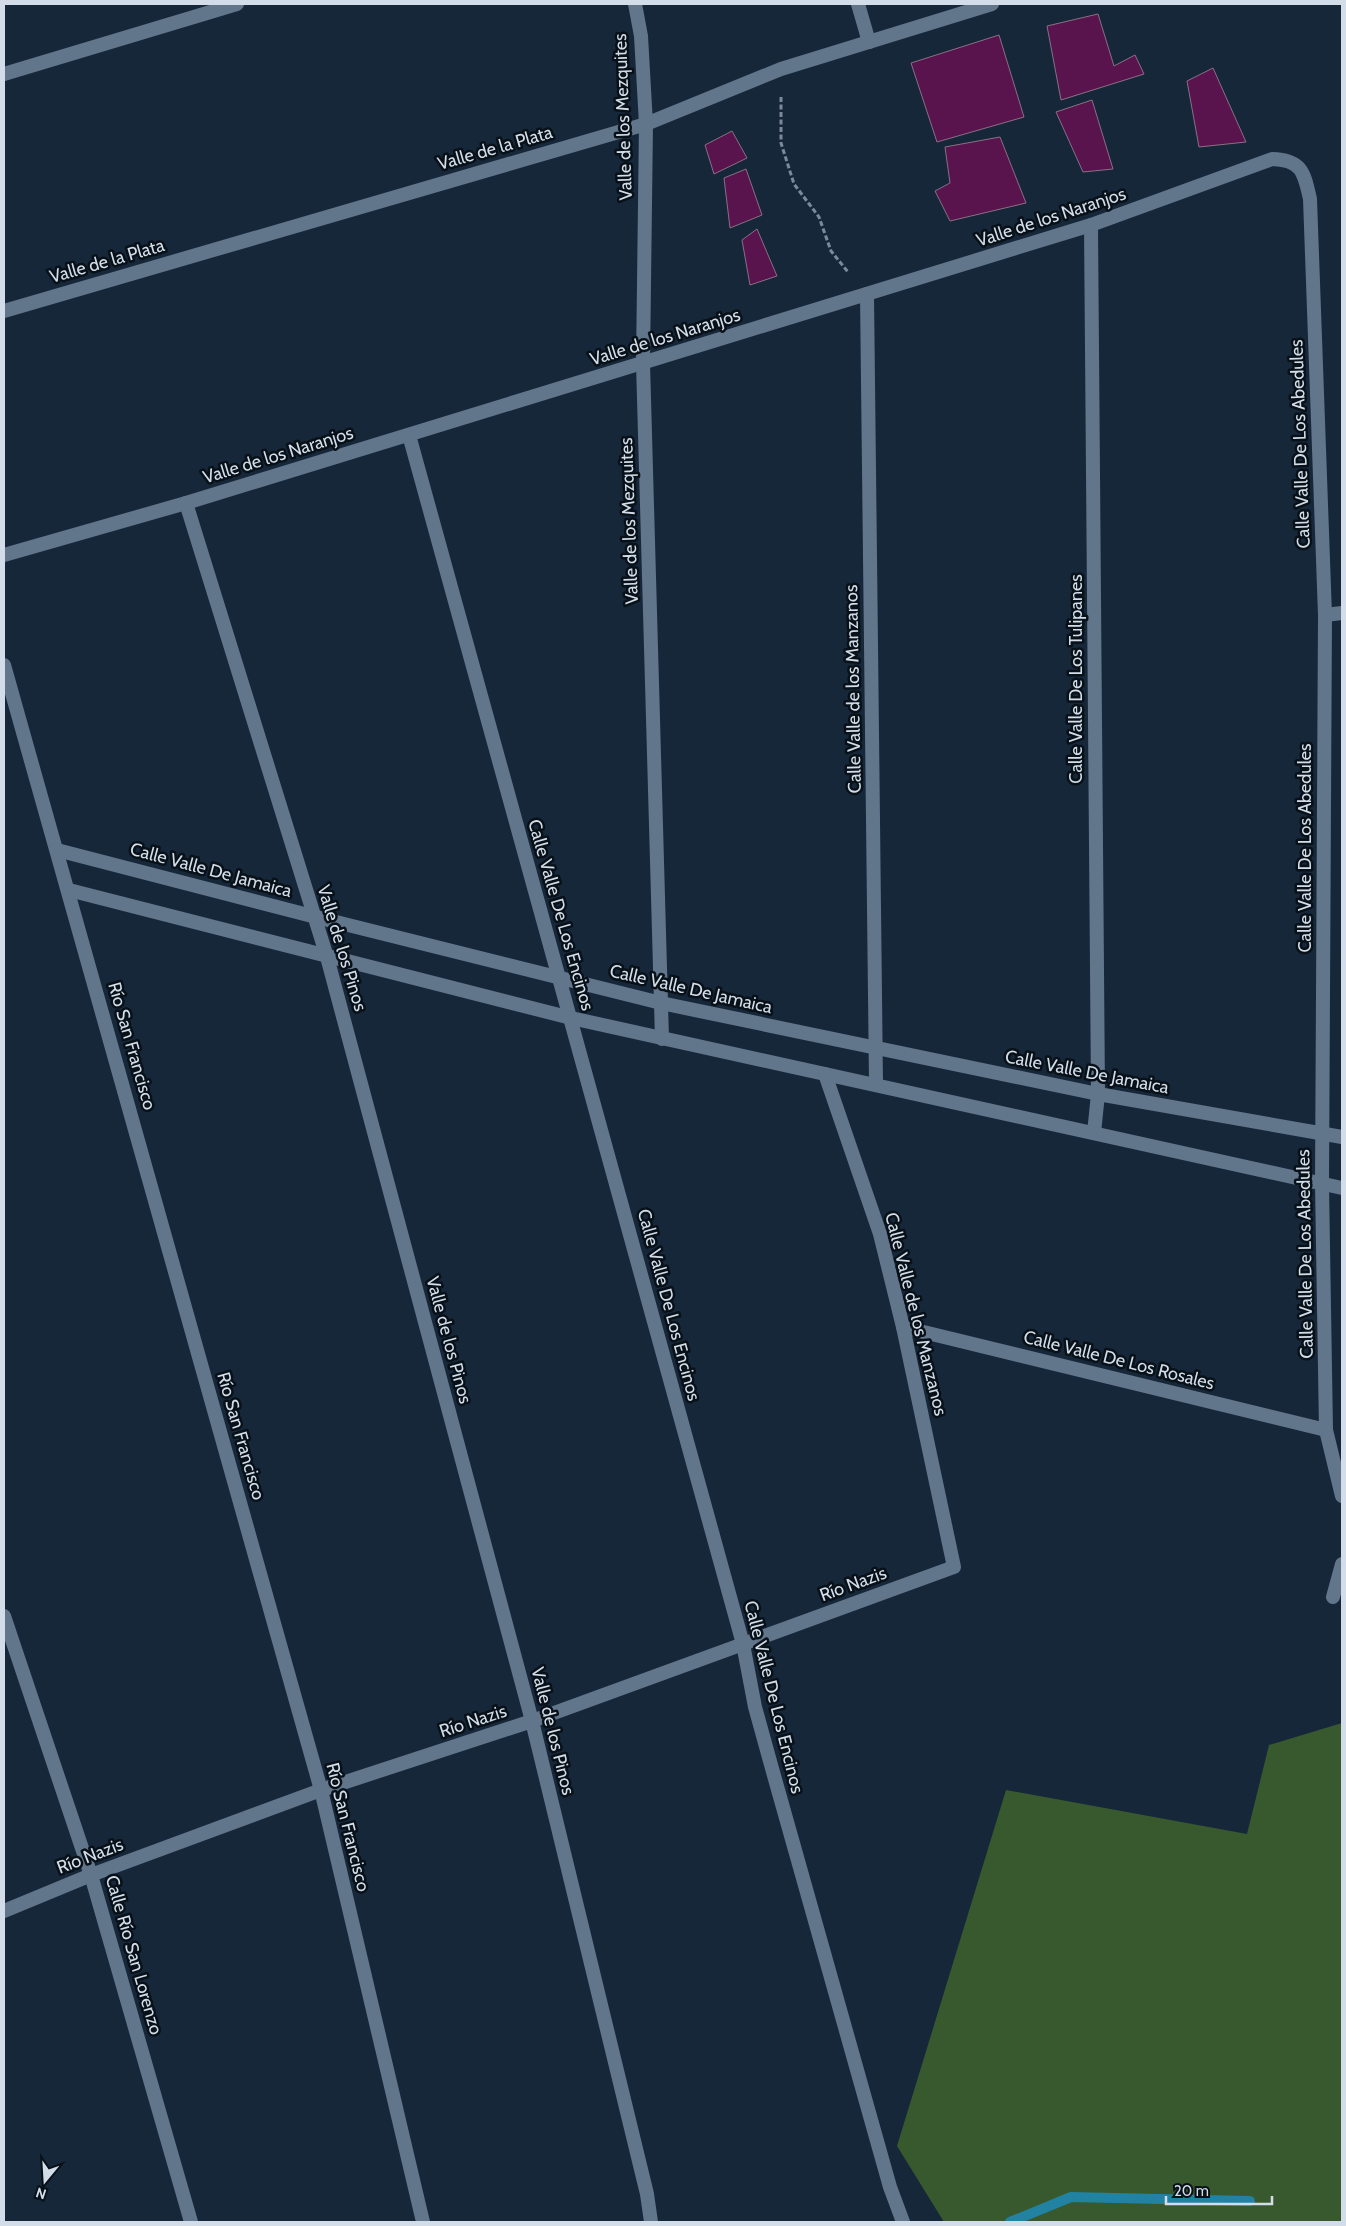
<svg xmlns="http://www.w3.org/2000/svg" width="1346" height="2226" font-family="Cabin,sans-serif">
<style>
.green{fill:#38582e}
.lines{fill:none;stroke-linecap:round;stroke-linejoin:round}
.stream{stroke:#2182a1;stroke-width:10}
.building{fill:#59144e;stroke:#897083}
.path{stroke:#7b8998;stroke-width:3;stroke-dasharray:5 2.5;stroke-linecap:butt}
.minor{stroke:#61758b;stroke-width:14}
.labels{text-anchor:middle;stroke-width:5;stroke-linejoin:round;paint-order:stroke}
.street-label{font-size:18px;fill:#d2dde9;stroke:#081018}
</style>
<rect width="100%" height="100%" fill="#16273a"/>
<path class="green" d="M 1342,1723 L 1342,2222 L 944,2222 L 897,2146 L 1006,1790 L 1247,1834 L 1269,1745 Z"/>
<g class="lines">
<path class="stream" d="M 1010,2222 L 1071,2197 L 1250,2201"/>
</g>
<g class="building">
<path d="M 1098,14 L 1114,66 L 1135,55 L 1144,74 L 1061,100 L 1047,26 Z"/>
<path d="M 999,35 L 1024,117 L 937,142 L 911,63 Z"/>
<path d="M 1213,68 L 1246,142 L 1199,147 L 1187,81 Z"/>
<path d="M 1092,100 L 1113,169 L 1083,172 L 1056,112 Z"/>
<path d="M 732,131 L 747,158 L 714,174 L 705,145 Z"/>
<path d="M 1000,137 L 1026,203 L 950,221 L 935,191 L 950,183 L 945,147 Z"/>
<path d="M 746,169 L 762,215 L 730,228 L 724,178 Z"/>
<path d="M 757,229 L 777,276 L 750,285 L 742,240 Z"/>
</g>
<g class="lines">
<path class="path" d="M 781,97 L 781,143 L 794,184 L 819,217 L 831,251 L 848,272"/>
<g class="minor">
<path d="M 635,4 L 641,36 L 646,124 L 643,363 L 662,1039"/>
<path d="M 858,4 L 869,42"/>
<path d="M 4,74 L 237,4"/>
<path d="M 1091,225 L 1098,1094 L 1094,1133"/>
<path d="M 867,294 L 876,1083"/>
<path d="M 4,311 L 646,124 L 781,69 L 992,4"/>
<path d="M 409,435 L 743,1644 L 755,1707 L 773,1772 L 890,2187 L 903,2222"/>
<path d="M 186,503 L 327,957 L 532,1721 L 647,2194 L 651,2222"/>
<path d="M 4,555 L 186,503 L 1091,225 L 1272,159 C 1302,160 1304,172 1310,199 L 1325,615 L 1322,1184 L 1326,1430 L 1342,1496"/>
<path d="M 1325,615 L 1342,613"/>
<path d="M 4,665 L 321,1790 L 423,2222"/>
<path d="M 57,850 L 312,916 L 661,1003 L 1098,1094 L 1342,1137"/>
<path d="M 69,890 L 571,1018 L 1342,1188"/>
<path d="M 903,1327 L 1326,1430"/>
<path d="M 1333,1597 L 1342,1564"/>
<path d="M 4,1616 L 91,1875 L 191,2222"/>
<path d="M 4,1911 L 91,1875 L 321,1790 L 532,1721 L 954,1567 L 903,1327 L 880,1234 L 825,1074"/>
</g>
</g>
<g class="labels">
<g class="street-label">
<text transform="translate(623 117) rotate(-92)" y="6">Valle de los Mezquites</text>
<text transform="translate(495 148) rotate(-16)" y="6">Valle de la Plata</text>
<text transform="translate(1051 217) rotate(-18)" y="6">Valle de los Naranjos</text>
<text transform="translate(107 261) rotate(-16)" y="6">Valle de la Plata</text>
<text transform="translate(665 337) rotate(-17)" y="6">Valle de los Naranjos</text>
<text transform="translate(1300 444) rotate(-92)" y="6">Calle Valle De Los Abedules</text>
<text transform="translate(278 455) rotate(-17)" y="6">Valle de los Naranjos</text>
<text transform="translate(629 521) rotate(-92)" y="6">Valle de los Mezquites</text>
<text transform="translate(1076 679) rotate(-90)" y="6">Calle Valle De Los Tulipanes</text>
<text transform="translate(853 689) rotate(-91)" y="6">Calle Valle de los Manzanos</text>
<text transform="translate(1305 848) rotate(-90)" y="6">Calle Valle De Los Abedules</text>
<text transform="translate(211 870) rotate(15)" y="6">Calle Valle De Jamaica</text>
<text transform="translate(561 915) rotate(74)" y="6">Calle Valle De Los Encinos</text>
<text transform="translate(342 948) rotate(73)" y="6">Valle de los Pinos</text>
<text transform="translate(691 989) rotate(13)" y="6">Calle Valle De Jamaica</text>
<text transform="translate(132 1046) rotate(74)" y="6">Río San Francisco</text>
<text transform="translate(1087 1072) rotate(11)" y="6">Calle Valle De Jamaica</text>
<text transform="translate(1305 1254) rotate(-91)" y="6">Calle Valle De Los Abedules</text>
<text transform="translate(669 1305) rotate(75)" y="6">Calle Valle De Los Encinos</text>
<text transform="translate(916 1314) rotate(76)" y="6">Calle Valle de los Manzanos</text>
<text transform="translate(449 1340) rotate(75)" y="6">Valle de los Pinos</text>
<text transform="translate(1119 1360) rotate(14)" y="6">Calle Valle De Los Rosales</text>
<text transform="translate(241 1436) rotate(74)" y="6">Río San Francisco</text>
<text transform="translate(853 1584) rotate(-20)" y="6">Río Nazis</text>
<text transform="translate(774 1697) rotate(76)" y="6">Calle Valle De Los Encinos</text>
<text transform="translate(473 1721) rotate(-18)" y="6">Río Nazis</text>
<text transform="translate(553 1731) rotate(76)" y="6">Valle de los Pinos</text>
<text transform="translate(348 1827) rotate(76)" y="6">Río San Francisco</text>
<text transform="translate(90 1856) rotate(-21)" y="6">Río Nazis</text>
<text transform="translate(134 1955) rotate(74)" y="6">Calle Río San Lorenzo</text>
</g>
</g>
<rect width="1346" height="2226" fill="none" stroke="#d2dde9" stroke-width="10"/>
<g transform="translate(45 2181) rotate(198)" stroke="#081018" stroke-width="4" paint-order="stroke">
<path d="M0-4L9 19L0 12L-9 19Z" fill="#d2dde9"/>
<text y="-8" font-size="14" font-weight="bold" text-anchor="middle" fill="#d2dde9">N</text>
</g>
<path d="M1166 2196v8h106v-8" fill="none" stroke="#d2dde9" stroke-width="2.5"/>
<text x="1174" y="2196" font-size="15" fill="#d2dde9" stroke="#081018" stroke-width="4" paint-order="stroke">20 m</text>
</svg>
